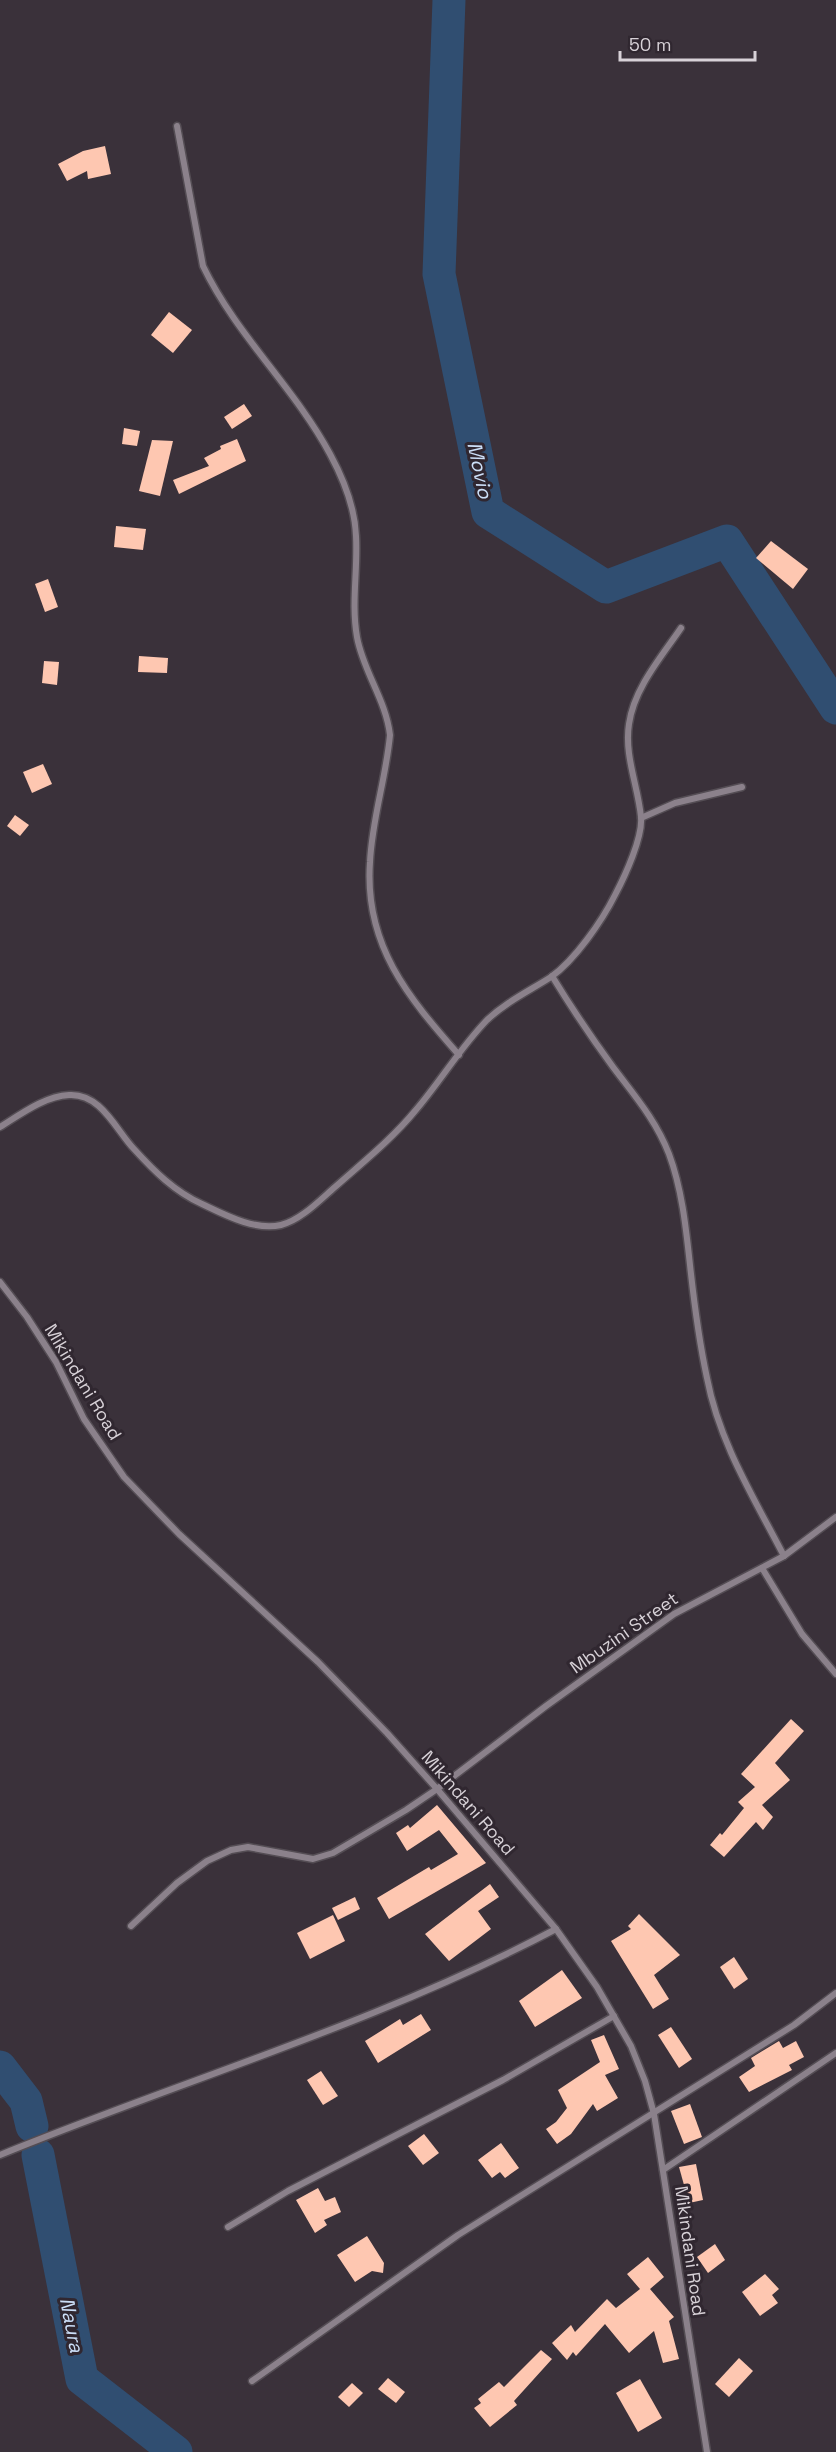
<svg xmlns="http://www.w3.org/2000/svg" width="836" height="2452" font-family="'Space Grotesk',sans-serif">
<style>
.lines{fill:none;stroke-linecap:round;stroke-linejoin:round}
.river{stroke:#304e71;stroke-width:33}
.building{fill:#fec7b1}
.minor-casing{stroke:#544d54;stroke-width:9}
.minor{stroke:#8b818b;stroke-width:6}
.labels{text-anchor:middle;stroke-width:6;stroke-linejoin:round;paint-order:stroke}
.street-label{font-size:18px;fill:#d7d1d7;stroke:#302730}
.water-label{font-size:20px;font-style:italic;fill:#ccdff8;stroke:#302730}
</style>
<rect width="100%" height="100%" fill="#3a313a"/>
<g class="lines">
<g class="river">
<path d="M 449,0 L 439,274 L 488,512 L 606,587 L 727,541 L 836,708"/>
<path d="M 0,2067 L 26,2101 L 32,2126"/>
<path d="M 38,2155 L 82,2379 L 176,2452"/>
</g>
</g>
<g class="building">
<path d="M 105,146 L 111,174 L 88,179 L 87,171 L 67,181 L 58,164 L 83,151 Z"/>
<path d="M 169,312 L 192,330 L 173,353 L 151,335 Z"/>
<path d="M 244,404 L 252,416 L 232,429 L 224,417 Z"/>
<path d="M 124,428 L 140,431 L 137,446 L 122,444 Z"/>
<path d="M 237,439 L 246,461 L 179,494 L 173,480 L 209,466 L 204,458 L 221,449 L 220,446 Z"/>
<path d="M 152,440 L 173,441 L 160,496 L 139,491 Z"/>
<path d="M 116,526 L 146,529 L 143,550 L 114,547 Z"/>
<path d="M 771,541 L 808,569 L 793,589 L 756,558 Z"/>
<path d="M 48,579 L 58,607 L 45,612 L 35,584 Z"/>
<path d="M 139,656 L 168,658 L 167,673 L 138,672 Z"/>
<path d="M 44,661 L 59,662 L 57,685 L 42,683 Z"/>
<path d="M 43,764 L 52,784 L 32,793 L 23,772 Z"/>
<path d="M 15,815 L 29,825 L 20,836 L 7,826 Z"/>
<path d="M 791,1719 L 804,1731 L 775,1763 L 790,1780 L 762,1805 L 773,1817 L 763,1830 L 756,1822 L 724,1857 L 710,1845 L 720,1833 L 722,1835 L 744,1808 L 738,1802 L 755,1787 L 741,1774 Z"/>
<path d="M 437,1805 L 486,1863 L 389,1919 L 377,1898 L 429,1867 L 431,1870 L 458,1854 L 439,1830 L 407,1851 L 396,1833 L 408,1825 L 410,1828 Z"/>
<path d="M 490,1884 L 499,1897 L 478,1911 L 491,1929 L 449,1961 L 425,1934 Z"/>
<path d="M 355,1897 L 360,1909 L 338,1920 L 332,1908 Z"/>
<path d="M 639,1914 L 680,1955 L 654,1975 L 669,1999 L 653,2009 L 611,1941 L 631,1929 L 628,1926 Z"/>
<path d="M 333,1915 L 345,1941 L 310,1959 L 297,1933 Z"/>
<path d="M 734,1957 L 748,1979 L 734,1989 L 720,1967 Z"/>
<path d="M 562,1970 L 582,1998 L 535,2027 L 519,2001 Z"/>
<path d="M 421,2014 L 431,2030 L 378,2063 L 365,2041 L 400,2019 L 403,2025 Z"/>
<path d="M 671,2027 L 692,2059 L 679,2068 L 658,2035 Z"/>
<path d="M 604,2035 L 619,2069 L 605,2075 L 618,2098 L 597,2111 L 593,2104 L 571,2134 L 557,2144 L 546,2129 L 556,2122 L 567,2108 L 558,2090 L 600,2062 L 591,2040 Z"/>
<path d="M 779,2041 L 783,2048 L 796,2041 L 804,2057 L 789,2065 L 792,2070 L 749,2092 L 739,2077 L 755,2066 L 751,2058 Z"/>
<path d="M 321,2071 L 338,2096 L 323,2105 L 307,2080 Z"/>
<path d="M 690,2104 L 702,2137 L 684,2144 L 671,2111 Z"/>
<path d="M 424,2134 L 439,2153 L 423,2165 L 408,2146 Z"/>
<path d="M 501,2143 L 519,2168 L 505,2178 L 500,2172 L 492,2178 L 478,2160 Z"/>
<path d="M 696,2164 L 703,2200 L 689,2203 L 679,2167 Z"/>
<path d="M 318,2188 L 325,2201 L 335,2197 L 341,2212 L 324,2220 L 327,2225 L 315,2233 L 296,2200 Z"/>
<path d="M 367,2236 L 384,2263 L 383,2273 L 372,2271 L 355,2282 L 337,2255 Z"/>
<path d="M 715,2244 L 725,2260 L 708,2273 L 697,2257 Z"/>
<path d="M 648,2257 L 664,2277 L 650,2289 L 674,2317 L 669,2321 L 679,2359 L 663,2363 L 654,2331 L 629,2353 L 605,2324 L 576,2356 L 573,2352 L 567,2360 L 552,2343 L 571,2325 L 575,2332 L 607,2299 L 616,2308 L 640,2289 L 627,2274 Z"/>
<path d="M 765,2274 L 779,2289 L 772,2295 L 778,2303 L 760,2316 L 742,2292 Z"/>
<path d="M 541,2350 L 552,2359 L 514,2401 L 517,2405 L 490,2427 L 474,2408 L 481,2403 L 478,2399 L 499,2382 L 504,2387 Z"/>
<path d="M 739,2358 L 753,2371 L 729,2397 L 715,2384 Z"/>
<path d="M 388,2378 L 405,2392 L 396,2403 L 378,2389 Z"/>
<path d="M 640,2379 L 662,2418 L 638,2432 L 616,2393 Z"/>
<path d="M 352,2383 L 363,2393 L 349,2407 L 338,2397 Z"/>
</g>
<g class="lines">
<g class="minor-casing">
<g id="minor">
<path d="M 177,126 L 203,266 C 236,335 294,387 330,454 C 343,478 355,509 356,536 C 358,570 351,603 357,637 C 363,671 386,700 390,735 C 386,778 372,819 370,862 C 364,945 408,997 459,1055"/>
<path d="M 641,818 L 675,803 L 742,787"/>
<path d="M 552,976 C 571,1007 591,1037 613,1067 C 634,1095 656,1120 669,1154 C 682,1189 686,1228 690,1265 C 694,1302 699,1341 707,1378 C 719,1442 754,1498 784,1556"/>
<path d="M 0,1127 C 21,1114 45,1096 69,1095 C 101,1093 116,1130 134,1149 C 154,1171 175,1192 202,1204 C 225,1215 255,1231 281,1225 C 301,1220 320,1200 335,1187 C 362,1163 392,1139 415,1111 C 440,1082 460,1048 487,1020 C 506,1002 529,991 551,977 C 575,960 602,921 615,895 C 625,876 643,837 641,817 C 638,786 624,755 629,724 C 634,688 662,656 681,628"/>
<path d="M 0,1282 L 27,1317 L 56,1362 L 84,1419 L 124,1477 L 179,1534 L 318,1662 L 387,1733 L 437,1789 L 556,1929 L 597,1987 L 631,2046 L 645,2081 L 654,2114 L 707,2452"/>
<path d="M 762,1568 L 802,1634 L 836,1674"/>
<path d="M 131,1926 L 177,1883 L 207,1861 L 231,1850 L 248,1847 L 313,1859 L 333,1853 L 406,1810 L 437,1789 L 546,1706 L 674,1614 L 784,1556 L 836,1517"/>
<path d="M 0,2155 C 186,2079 378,2023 556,1929"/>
<path d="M 663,2170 L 836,2053"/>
<path d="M 228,2227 L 288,2191 L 503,2080 L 614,2016"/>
<path d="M 252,2381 L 458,2235 L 794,2025 L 836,1993"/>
</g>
</g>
<use href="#minor" class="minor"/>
</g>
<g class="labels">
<g class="street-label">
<text transform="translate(83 1382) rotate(59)" y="6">Mikindani Road</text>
<text transform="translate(624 1633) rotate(-35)" y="6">Mbuzini Street</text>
<text transform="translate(468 1803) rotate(49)" y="6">Mikindani Road</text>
<text transform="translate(690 2251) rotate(82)" y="6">Mikindani Road</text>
</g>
<g class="water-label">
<text transform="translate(480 470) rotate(78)" y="7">Movio</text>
<text transform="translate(72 2325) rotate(79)" y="7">Naura</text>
</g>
</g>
<path d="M620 51v9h135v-9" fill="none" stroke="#d7d1d7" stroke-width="3"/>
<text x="629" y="51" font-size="18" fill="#d7d1d7" stroke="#302730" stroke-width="4.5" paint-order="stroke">50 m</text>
</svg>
